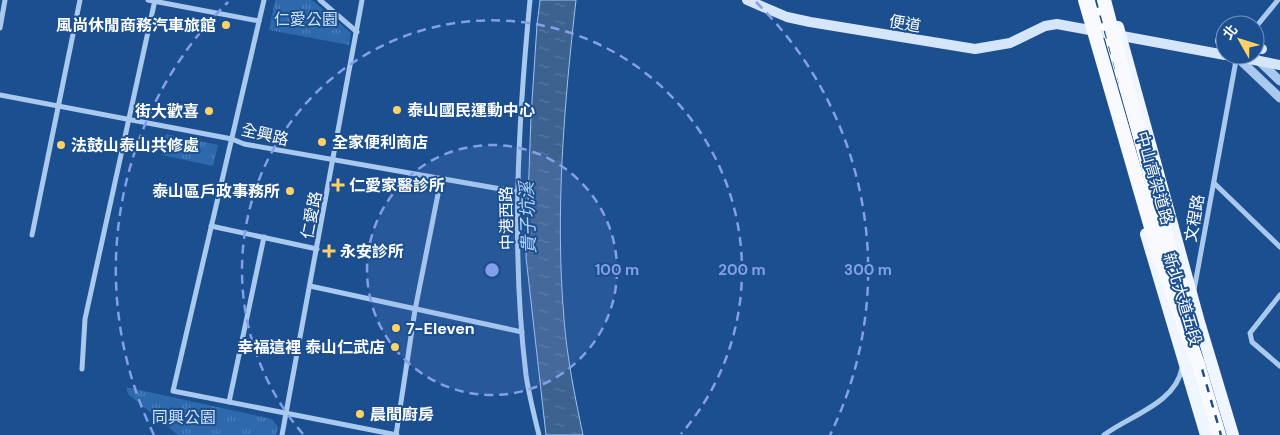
<svg xmlns="http://www.w3.org/2000/svg" width="1280" height="435" font-family="'DM Sans','Noto Sans TC',sans-serif">
<style>
.grass{fill:url(#grass-tufts)}
.water{fill:url(#water-ripples);stroke:#9cc4f0}
.lines{fill:none;stroke-linecap:round;stroke-linejoin:round}
.minor{stroke:#a9c9ee;stroke-width:5}
.tertiary{stroke:#a9c9ee;stroke-width:9}
.secondary{stroke:#d6e6fa;stroke-width:10}
.primary{stroke:#f0f6ff;stroke-width:12}
.trunk{stroke:#f8faff;stroke-width:14}
.rail-casing{stroke:#fff;stroke-width:4.5}
.rail{stroke:#1b4f8f;stroke-width:2.5;stroke-dasharray:8;stroke-linecap:butt}
.trunk-bridge{stroke:#f8faff;stroke-width:14}
.ring{fill:none;stroke:#839eea;stroke-width:2.5;stroke-dasharray:9 6}
.poi-dot{fill:#ffd166;stroke:#1b4f8f;stroke-width:2}
.labels{text-anchor:middle;stroke-width:4;stroke-linejoin:round;paint-order:stroke}
.park-label{font-size:16px;fill:#cfe3fa;stroke:#1b4f8f}
.street-label{font-size:16px;fill:#fff;stroke:#1b4f8f}
.poi-label{font-size:16px;font-weight:bold;fill:#fff;stroke:#1b4f8f;text-anchor:start}
.water-label{font-size:18px;font-style:italic;fill:#b5d3f5;stroke:#1b4f8f}
.centre{fill:#839eea;stroke:#1b4f8f;stroke-width:2.5}
.ring-label{font-size:15px;text-anchor:middle;font-weight:bold;fill:#839eea;stroke:#1b4f8f;stroke-width:4;stroke-linejoin:round;paint-order:stroke}
</style>
<defs>
<pattern id="grass-tufts" width="24" height="20" patternUnits="userSpaceOnUse" patternTransform="scale(1.25)"><rect width="24" height="20" fill="#2e69ad"/><path d="M3 7l-1-3M5 7V3M7 7l1-3M15 17l-1-3M17 17v-4M19 17l1-3" fill="none" stroke="#4d80b9"/></pattern>
<pattern id="water-ripples" width="26" height="14" patternUnits="userSpaceOnUse" patternTransform="scale(1.25)"><rect width="26" height="14" fill="#3c6290"/><path d="M2 4q2-2 4 0t4 0M15 11q2-2 4 0t4 0" fill="none" stroke="#597aa1"/></pattern>
</defs>
<rect width="100%" height="100%" fill="#1b4f8f"/>
<g class="grass">
<path d="M 275,0 L 312,0 L 351,33 L 349,45 L 269,30 Z"/>
<path d="M 166,134 L 218,145 L 213,166 L 162,155 Z"/>
<path d="M 126,387 L 272,419 L 278,427 L 276,435 L 178,435 L 128,394 Z"/>
</g>
<path class="water" d="M 540,0 L 576,0 C 564,106 555,212 564,319 C 567,358 575,397 583,435 L 546,435 L 526,257 L 531,116 L 537,25 Z"/>
<g class="lines">
<g class="minor">
<path d="M 148,0 L 259,21"/>
<path d="M 264,0 L 173,391 L 397,435"/>
<path d="M 320,0 L 357,32"/>
<path d="M 530,0 C 518,124 511,251 526,375 C 529,395 534,415 539,435"/>
<path d="M 0,28 L 5,0"/>
<path d="M 1255,28 L 1278,0"/>
<path d="M 0,95 L 232,139 L 244,144 L 518,192 L 524,197"/>
<path d="M 1214,183 L 1280,247"/>
<path d="M 211,226 L 317,249"/>
<path d="M 32,235 L 80,0"/>
<path d="M 310,286 L 522,332"/>
<path d="M 1194,290 L 1237,55"/>
<path d="M 1280,295 L 1250,333 L 1252,342 L 1280,366"/>
<path d="M 82,369 L 85,319 L 155,0"/>
<path d="M 229,402 L 264,237"/>
<path d="M 282,435 L 362,0"/>
<path d="M 396,435 L 415,310 L 441,179"/>
<path d="M 1104,435 C 1129,416 1176,403 1182,368"/>
</g>
<g class="tertiary">
<path d="M 1237,57 L 1280,98"/>
<path d="M 1257,59 L 1280,81"/>
</g>
<g class="secondary">
<path d="M 747,0 L 787,17 L 810,22 L 975,49 L 1010,43 L 1045,26 L 1057,24 L 1225,55"/>
<path d="M 1220,41 L 1225,42"/>
<path d="M 1255,48 L 1262,49"/>
<path d="M 1228,55 L 1280,65"/>
</g>
<g class="primary">
<path d="M 1118,27 L 1199,322 L 1233,435"/>
<path d="M 1146,234 L 1206,435"/>
</g>
<g class="trunk">
<path d="M 1094,0 L 1100,19 L 1116,33"/>
<path d="M 1198,364 L 1219,435"/>
</g>
<g class="rail-casing">
<path id="rail" d="M 1096,0 L 1221,435"/>
</g>
<use href="#rail" class="rail"/>
<g class="trunk-bridge">
<path d="M 1085,0 L 1159,255 L 1198,364"/>
<path d="M 1104,0 L 1183,300"/>
</g>
</g>
<circle cx="492" cy="270" r="125" fill="#839eea" fill-opacity=".12"/>
<g class="ring">
<circle cx="492" cy="270" r="125"/>
<path d="M303 434A250 250 0 1 1 681 434"/>
<path d="M154 435A376 376 0 0 1 228 2M756 2A376 376 0 0 1 830 435"/>
</g>
<g class="poi-dot">
<circle cx="226" cy="25" r="5"/>
<circle cx="397" cy="110" r="5"/>
<circle cx="209" cy="111" r="5"/>
<circle cx="322" cy="142" r="5"/>
<circle cx="61" cy="145" r="5"/>
<path d="M335.5 177.5h5v5h5v5h-5v5h-5v-5h-5v-5h5z"/>
<circle cx="290" cy="191" r="5"/>
<path d="M326.5 243.5h5v5h5v5h-5v5h-5v-5h-5v-5h5z"/>
<circle cx="396" cy="328" r="5"/>
<circle cx="395" cy="347" r="5"/>
<circle cx="360" cy="414" r="5"/>
</g>
<g class="labels">
<g class="park-label">
<text x="306" y="25">仁愛公園</text>
<text x="184" y="423">同興公園</text>
</g>
<g class="street-label">
<text transform="translate(905 23) rotate(10)" y="6">便道</text>
<text transform="translate(265 134) rotate(13)" y="6">全興路</text>
<text transform="translate(1155 178) rotate(74)" y="6">中山高架道路</text>
<text transform="translate(311 215) rotate(-79)" y="6">仁愛路</text>
<text transform="translate(506 218) rotate(-91)" y="6">中港西路</text>
<text transform="translate(1194 218) rotate(-80)" y="6">文程路</text>
<text transform="translate(1183 299) rotate(73)" y="6">新北大道五段</text>
</g>
<g class="poi-label">
<text x="216" y="31" text-anchor="end">風尚休閒商務汽車旅館</text>
<text x="407" y="116">泰山國民運動中心</text>
<text x="199" y="117" text-anchor="end">街大歡喜</text>
<text x="332" y="148">全家便利商店</text>
<text x="71" y="151">法鼓山泰山共修處</text>
<text x="349" y="191">仁愛家醫診所</text>
<text x="280" y="197" text-anchor="end">泰山區戶政事務所</text>
<text x="340" y="257">永安診所</text>
<text x="406" y="334">7-Eleven</text>
<text x="385" y="353" text-anchor="end">幸福這裡 泰山仁武店</text>
<text x="370" y="420">晨間廚房</text>
</g>
<g class="water-label">
<text transform="translate(528 218) rotate(-92)" y="6">貴子坑溪</text>
</g>
</g>
<circle cx="492" cy="270" r="8" class="centre"/>
<g class="ring-label">
<text x="617" y="275">100 m</text>
<text x="742" y="275">200 m</text>
<text x="868" y="275">300 m</text>
</g>
<g transform="translate(1240 40) rotate(309)"><circle r="24" fill="#1b4f8f" stroke="#7695bc"/>
<path d="M0-4L9 19L0 12L-9 19Z" fill="#ffd166"/>
<text y="-8" font-size="14" font-weight="bold" text-anchor="middle" fill="#ffffff">北</text>
</g>
</svg>
